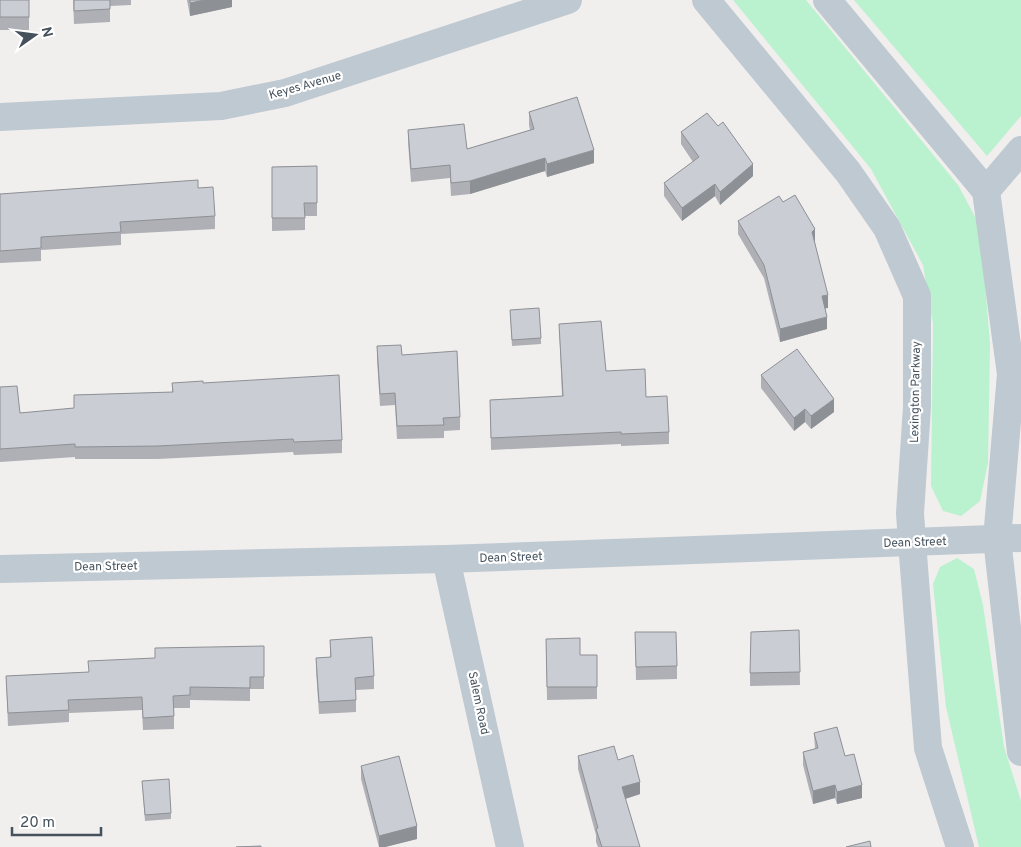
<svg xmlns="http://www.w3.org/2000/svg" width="1021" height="847" font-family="Overpass,sans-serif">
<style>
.green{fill:#baf1cf}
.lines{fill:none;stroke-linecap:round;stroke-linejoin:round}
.minor{stroke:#bec9d1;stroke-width:28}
.wall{fill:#aeb0b5}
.shaded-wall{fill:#8d9094}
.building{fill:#cacdd3;stroke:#8d9094}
.labels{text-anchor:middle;stroke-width:4.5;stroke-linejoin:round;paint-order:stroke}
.street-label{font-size:12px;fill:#45525d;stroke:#fff}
</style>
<rect width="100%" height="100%" fill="#f1eeee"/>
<g class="green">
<path d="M 733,0 L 806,0 L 958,185 L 980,226 L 990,343 L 988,463 L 980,501 L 961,516 L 943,511 L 931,486 L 933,324 L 923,265 L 871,169 Z"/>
<path d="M 854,0 L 1021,0 L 1021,116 L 987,156 Z"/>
<path d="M 957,558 L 974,569 L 983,605 L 1004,747 L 1021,801 L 1021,847 L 979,847 L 946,707 L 933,584 L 940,567 Z"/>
</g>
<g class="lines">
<g class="minor">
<path d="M 706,0 L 848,172 L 887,228 L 917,296 L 917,407 L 910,513 L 912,542 L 928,748 L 960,847"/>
<path d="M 827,0 L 986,191 L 1011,374 L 997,539 L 1021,752"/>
<path d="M 0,117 L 221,106 L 285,93 L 568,0"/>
<path d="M 986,191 L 1021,150"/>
<path d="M 446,559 L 510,847"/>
<path d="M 0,569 L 446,559 L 1021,538"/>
</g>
</g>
<g class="wall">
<rect x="0" y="0" width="29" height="30"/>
<path d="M 73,0 L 131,0 L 131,5 L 110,6 L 110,22 L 74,24 Z"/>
<path d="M 187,0 L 232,0 L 232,7 L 190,16 Z"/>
<path d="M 529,112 L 594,163 L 547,177 L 545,171 L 470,194 L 451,196 L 450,178 L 411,182 L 408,142 L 408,130 L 467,149 L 530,130 L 529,125 Z"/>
<path d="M 681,132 L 753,176 L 720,205 L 715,196 L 682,221 L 664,196 L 664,183 L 693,162 L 681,144 Z"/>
<path d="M 317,166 L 317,216 L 305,216 L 305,230 L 272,231 L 272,167 Z"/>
<path d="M 198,188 L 215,216 L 215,229 L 121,234 L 121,245 L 41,250 L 41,261 L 0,263 L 0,194 Z"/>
<path d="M 783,202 L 815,242 L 815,243 L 828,308 L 825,308 L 827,329 L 780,342 L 764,278 L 738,234 L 738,221 Z"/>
<path d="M 510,310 L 541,338 L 541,344 L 512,346 Z"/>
<path d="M 559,324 L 606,371 L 646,397 L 669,432 L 669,444 L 621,446 L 621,444 L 491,450 L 490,400 L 562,396 Z"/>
<path d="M 377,346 L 402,355 L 460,417 L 460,430 L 444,431 L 444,438 L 397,439 L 395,405 L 380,406 L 377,359 Z"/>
<path d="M 761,375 L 834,412 L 811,429 L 805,422 L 794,431 L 761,388 Z"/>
<path d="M 172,383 L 203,383 L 342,440 L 342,453 L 294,455 L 293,452 L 158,459 L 75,459 L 75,457 L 0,462 L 0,387 L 20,413 L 74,408 L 74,395 L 172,392 Z"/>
<path d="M 799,630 L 800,685 L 750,686 L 750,673 Z"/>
<path d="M 635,632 L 677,666 L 677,679 L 636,680 Z"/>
<path d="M 546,639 L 580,655 L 597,655 L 597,699 L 547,700 Z"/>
<path d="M 330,640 L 374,676 L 374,689 L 356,690 L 356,712 L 319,714 L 316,670 L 316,658 L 330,657 Z"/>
<path d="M 264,646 L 264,689 L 250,689 L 250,701 L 190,700 L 190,708 L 174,708 L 174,729 L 143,730 L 142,710 L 69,713 L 69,722 L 8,726 L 6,676 L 88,672 L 155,658 Z"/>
<path d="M 814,733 L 845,756 L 862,798 L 837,804 L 835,798 L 813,804 L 803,765 L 803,752 L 815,749 Z"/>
<path d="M 578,756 L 618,760 L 640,794 L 625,799 L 640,847 L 598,847 L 596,842 L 596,835 L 578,769 Z"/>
<path d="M 361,766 L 417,839 L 385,847 L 379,847 L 361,779 Z"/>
<path d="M 142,781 L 171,813 L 171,819 L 145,821 Z"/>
</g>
<g class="shaded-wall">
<path d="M 205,0 L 232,0 L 232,7 L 190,16 L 190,3 Z"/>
<path d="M 594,150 L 594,163 L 547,177 L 547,164 Z"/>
<path d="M 545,158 L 545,171 L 470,194 L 470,181 Z"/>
<path d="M 753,164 L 753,176 L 720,205 L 720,192 Z"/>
<path d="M 715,184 L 715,196 L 682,221 L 682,208 Z"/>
<path d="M 815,229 L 815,242 L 812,244 L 812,232 Z"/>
<path d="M 828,295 L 828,308 L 822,309 L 822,296 Z"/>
<path d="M 827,317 L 827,329 L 780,342 L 780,329 Z"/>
<path d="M 834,399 L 834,412 L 811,429 L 811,416 Z"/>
<path d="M 805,409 L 805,422 L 794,431 L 794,418 Z"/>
<path d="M 640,782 L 640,794 L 622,800 L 622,787 Z"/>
<path d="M 835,785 L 835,798 L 813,804 L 813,791 Z"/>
<path d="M 862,785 L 862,798 L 837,804 L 837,792 Z"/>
<path d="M 417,826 L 417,839 L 385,847 L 379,847 L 379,836 Z"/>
</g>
<g class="building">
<rect x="0" y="0" width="29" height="17"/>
<path d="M 74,0 L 110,0 L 110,9 L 74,11 Z"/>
<path d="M 190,0 L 205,0 L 190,3 Z"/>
<path d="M 577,97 L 594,150 L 547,164 L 545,158 L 470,181 L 451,183 L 450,165 L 411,169 L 408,130 L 464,124 L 467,149 L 534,129 L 529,112 Z"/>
<path d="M 707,113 L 718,126 L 723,122 L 753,164 L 720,192 L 715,184 L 682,208 L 664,183 L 699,157 L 681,132 Z"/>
<path d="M 317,166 L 317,203 L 304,203 L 305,218 L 272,218 L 272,167 Z"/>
<path d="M 198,180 L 198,188 L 213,187 L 215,216 L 120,222 L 121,232 L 41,237 L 41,248 L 0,251 L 0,194 Z"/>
<path d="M 795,195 L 815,229 L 812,232 L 828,295 L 822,296 L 827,317 L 780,329 L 764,265 L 738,221 L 779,196 L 783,202 Z"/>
<path d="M 539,308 L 541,338 L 512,340 L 510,310 Z"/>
<path d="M 601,321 L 606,371 L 645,369 L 646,397 L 667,396 L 669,432 L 621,434 L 621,432 L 491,438 L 490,400 L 563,396 L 559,324 Z"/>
<path d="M 401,345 L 402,355 L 457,351 L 460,417 L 443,418 L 444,425 L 397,426 L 395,393 L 380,394 L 377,346 Z"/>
<path d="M 797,349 L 834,399 L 811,416 L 805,409 L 794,418 L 761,375 Z"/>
<path d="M 339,375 L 342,440 L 294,442 L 293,439 L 158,446 L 75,447 L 75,444 L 0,449 L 0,387 L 17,386 L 20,413 L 74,408 L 74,395 L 173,392 L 172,383 L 203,381 L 203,383 Z"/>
<path d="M 799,630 L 800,672 L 750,673 L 751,632 Z"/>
<path d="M 635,632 L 676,632 L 677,666 L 636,667 Z"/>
<path d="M 372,637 L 374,676 L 355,678 L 356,700 L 319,702 L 316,658 L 331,657 L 330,640 Z"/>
<path d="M 580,638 L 580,655 L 597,655 L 597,687 L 547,687 L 546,639 Z"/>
<path d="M 264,646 L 264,677 L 250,677 L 250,688 L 190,687 L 190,695 L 173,696 L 174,716 L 143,718 L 142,697 L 68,700 L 69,710 L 8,713 L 6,676 L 89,672 L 88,661 L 155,658 L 155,648 Z"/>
<path d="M 837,727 L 845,756 L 854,754 L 862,785 L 837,792 L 835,785 L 813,791 L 803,752 L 818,748 L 814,733 Z"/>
<path d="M 614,746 L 618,760 L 633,755 L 640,782 L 622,787 L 640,847 L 602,847 L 596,829 L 598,828 L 578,756 Z"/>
<path d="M 399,756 L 417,826 L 379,836 L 361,766 Z"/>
<path d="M 169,779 L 171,813 L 145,815 L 142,781 Z"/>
<path d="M 870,841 L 871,847 L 846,847 Z"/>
<path d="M 261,846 L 261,847 L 236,847 Z"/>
</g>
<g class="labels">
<g class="street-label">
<text transform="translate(305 85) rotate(-16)" y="4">Keyes Avenue</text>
<text transform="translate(915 392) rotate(-89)" y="4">Lexington Parkway</text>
<text transform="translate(915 542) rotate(-2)" y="4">Dean Street</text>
<text transform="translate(511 557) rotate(-2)" y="4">Dean Street</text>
<text transform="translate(106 566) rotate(-1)" y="4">Dean Street</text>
<text transform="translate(479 703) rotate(78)" y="4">Salem Road</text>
</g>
</g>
<g transform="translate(35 35) rotate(76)" stroke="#ffffff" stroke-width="4" paint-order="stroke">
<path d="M0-4L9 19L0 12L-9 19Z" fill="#45525d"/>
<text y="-8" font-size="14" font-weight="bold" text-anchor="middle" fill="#45525d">N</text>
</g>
<path d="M12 827v8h89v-8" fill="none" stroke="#45525d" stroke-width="2.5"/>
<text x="20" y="827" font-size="15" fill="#45525d" stroke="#ffffff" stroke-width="4" paint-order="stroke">20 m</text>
</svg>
